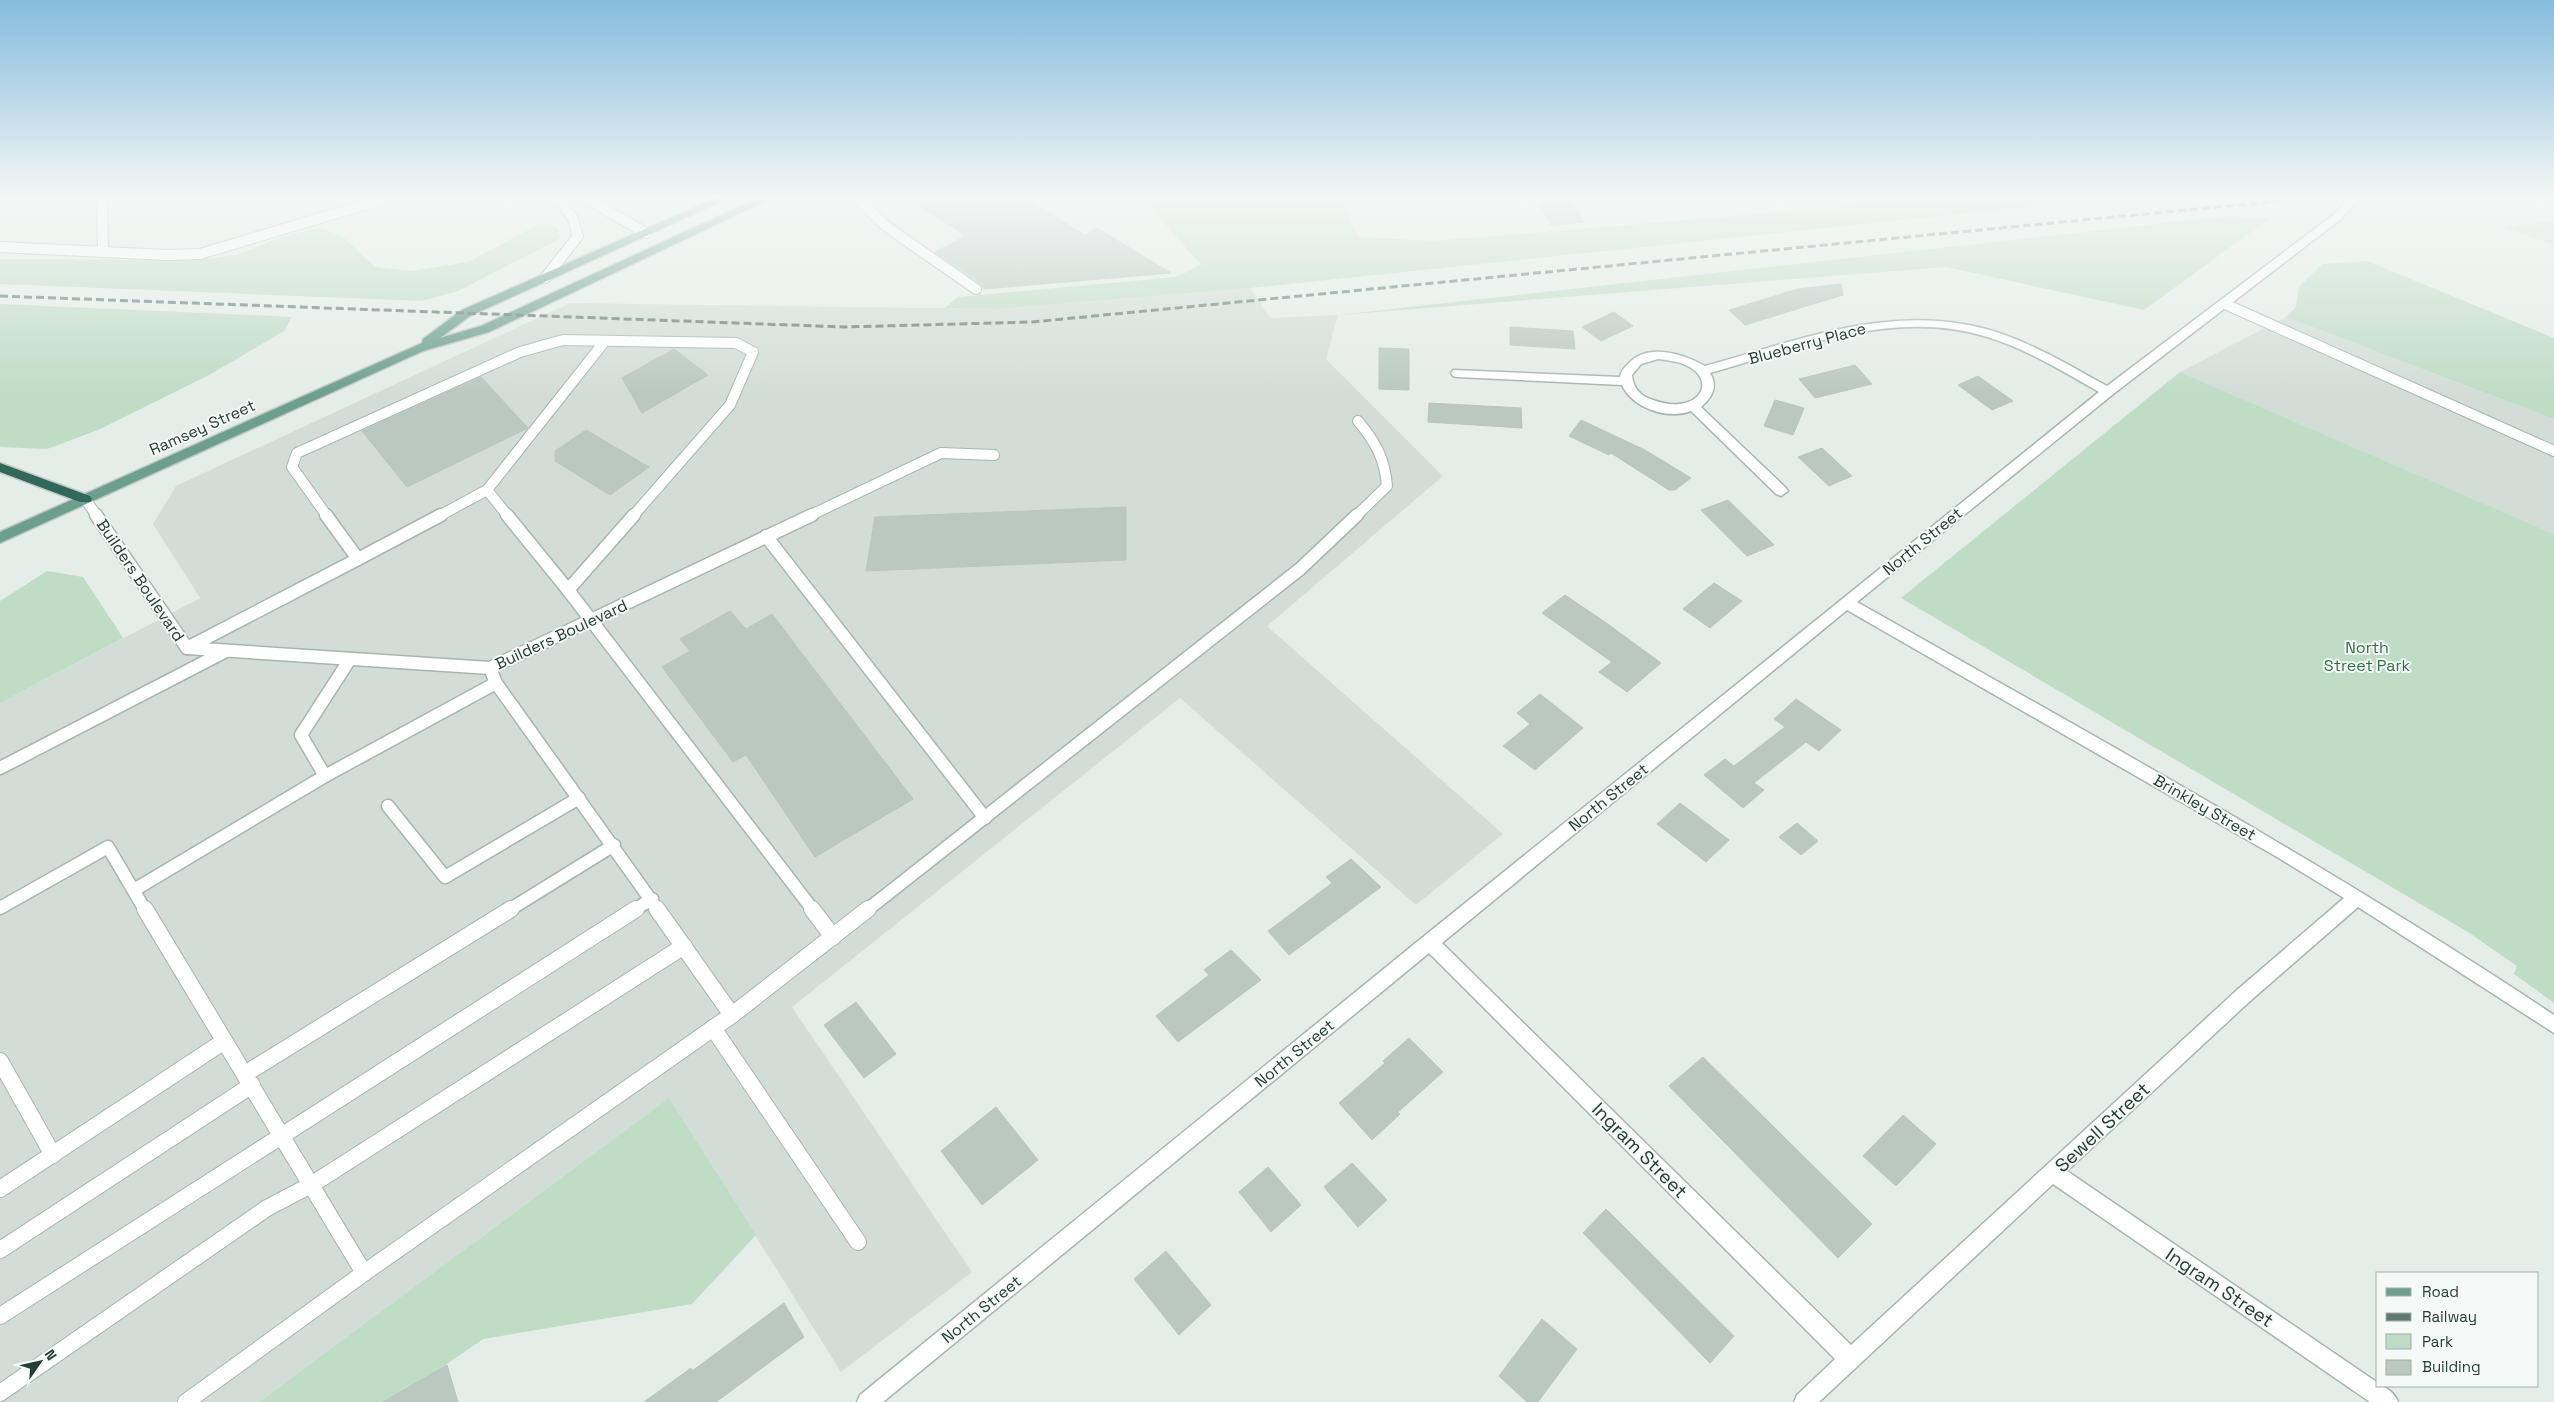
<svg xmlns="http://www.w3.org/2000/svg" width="2554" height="1402" font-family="'Space Grotesk',sans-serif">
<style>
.built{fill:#d3ddd7}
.green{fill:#bfdcc5}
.building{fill:#bac8c1;stroke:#b7c6bf}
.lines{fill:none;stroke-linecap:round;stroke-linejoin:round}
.service-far2-casing{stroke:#a8b5af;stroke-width:12}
.service-far1-casing{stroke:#a8b5af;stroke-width:15}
.service-casing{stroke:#a8b5af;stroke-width:18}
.minor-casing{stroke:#a8b5af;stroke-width:3}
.primary-casing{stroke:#c2c9c6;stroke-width:3}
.motorway-casing{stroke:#c2c9c6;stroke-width:3}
.service-far2{stroke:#fff;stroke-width:10}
.service-far1{stroke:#fff;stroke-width:12}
.service{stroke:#fff;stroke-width:16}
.minor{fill:#fff;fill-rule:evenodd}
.primary{fill:#6c9f8e;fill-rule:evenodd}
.motorway{fill:#326859;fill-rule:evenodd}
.rail{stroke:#607970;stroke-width:3;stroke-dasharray:8 4;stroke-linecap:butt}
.labels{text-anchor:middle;stroke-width:4;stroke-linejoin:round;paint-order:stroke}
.street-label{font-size:16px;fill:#253e35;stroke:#f5f9f7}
.park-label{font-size:16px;fill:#317245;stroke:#f5f9f7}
.near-street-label{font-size:19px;fill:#253e35;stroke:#f5f9f7}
</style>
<rect width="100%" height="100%" fill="#e5ede8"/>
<g class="built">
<path d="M 2554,221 L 2554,245 L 2504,227 Z"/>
<path d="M 1250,288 L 1270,318 L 1338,315 L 1326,359 L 1443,476 L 1267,626 L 1503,834 L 1416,905 L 1180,698 L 792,1007 L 972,1272 L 841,1372 L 669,1098 L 259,1402 L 0,1402 L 0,703 L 200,598 L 153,524 L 176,486 L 570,303 L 997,309 Z"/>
<path d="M 2286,317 L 2554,419 L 2554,534 L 2180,372 Z"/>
</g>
<g class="green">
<path d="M 1150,199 L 1341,199 L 1358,237 L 1433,241 L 1842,207 L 1865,199 L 2105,199 L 1250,288 L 997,309 L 945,308 L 958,297 L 1176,277 L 1201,265 L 1158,216 Z"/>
<path d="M 2227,216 L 2269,219 L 2144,310 L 1946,267 L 1338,315 Z"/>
<path d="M 541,223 L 556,226 L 561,238 L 458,291 L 422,301 L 0,284 L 0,259 L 196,260 L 236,255 L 282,237 L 319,228 L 342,236 L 375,267 L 411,271 L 468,262 Z"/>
<path d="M 2367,261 L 2554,338 L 2554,419 L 2286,317 L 2296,307 L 2299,287 L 2322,264 Z"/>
<path d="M 0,304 L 275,316 L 292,317 L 284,331 L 211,374 L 98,430 L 47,449 L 0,447 Z"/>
<path d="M 2180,372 L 2554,534 L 2554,1003 L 2514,974 L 2517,966 L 2468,932 L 1901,598 Z"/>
<path d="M 47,571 L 83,577 L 123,638 L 0,703 L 0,601 Z"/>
<path d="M 669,1098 L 756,1235 L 692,1304 L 483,1339 L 392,1402 L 259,1402 Z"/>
</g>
<g class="building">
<path d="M 909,199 L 1027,199 L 1085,235 L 1097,228 L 1171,273 L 984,289 L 980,283 L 935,252 L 966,236 Z"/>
<path d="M 1570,199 L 1584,222 L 1552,226 L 1538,202 Z"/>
<path d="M 1841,284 L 1843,295 L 1745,325 L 1729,310 L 1798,289 Z"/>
<path d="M 1614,312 L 1633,326 L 1601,341 L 1582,327 Z"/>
<path d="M 1510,327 L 1573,331 L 1575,349 L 1510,345 Z"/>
<path d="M 1379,348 L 1409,349 L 1409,390 L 1379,389 Z"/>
<path d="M 674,349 L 708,375 L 642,413 L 622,378 Z"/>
<path d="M 1855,365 L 1872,384 L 1815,398 L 1799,379 Z"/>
<path d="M 1978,376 L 2013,401 L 1992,410 L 1958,385 Z"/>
<path d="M 481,377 L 528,428 L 407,487 L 362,431 Z"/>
<path d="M 1775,400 L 1804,408 L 1793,435 L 1764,426 Z"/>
<path d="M 1429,403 L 1521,408 L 1522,428 L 1428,422 Z"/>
<path d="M 1581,420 L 1645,450 L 1691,478 L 1675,490 L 1669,490 L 1611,453 L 1609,455 L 1569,436 Z"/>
<path d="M 586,430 L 649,467 L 610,495 L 555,461 L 555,451 Z"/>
<path d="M 1822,448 L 1852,476 L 1829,486 L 1798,457 Z"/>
<path d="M 1728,500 L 1774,545 L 1747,556 L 1701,510 Z"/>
<path d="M 1126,507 L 1126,560 L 866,571 L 875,517 Z"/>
<path d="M 1714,583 L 1742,601 L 1710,628 L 1683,609 Z"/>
<path d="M 1565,595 L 1605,622 L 1661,663 L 1627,692 L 1599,672 L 1612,662 L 1542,613 Z"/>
<path d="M 730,611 L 746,629 L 772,614 L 913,799 L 815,857 L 746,755 L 733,762 L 662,667 L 690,651 L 680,639 Z"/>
<path d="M 1540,694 L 1583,728 L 1535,770 L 1503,746 L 1530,724 L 1517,713 Z"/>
<path d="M 1796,699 L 1841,730 L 1819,751 L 1806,742 L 1754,783 L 1764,790 L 1743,808 L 1704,775 L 1725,759 L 1734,766 L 1785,727 L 1774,719 Z"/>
<path d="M 1680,803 L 1729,840 L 1706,862 L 1657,824 Z"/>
<path d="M 1797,823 L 1818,841 L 1801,855 L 1779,837 Z"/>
<path d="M 1351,859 L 1381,887 L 1289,955 L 1268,931 L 1332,883 L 1326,877 Z"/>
<path d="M 1231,950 L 1261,980 L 1178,1042 L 1156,1016 L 1209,975 L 1204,970 Z"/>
<path d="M 856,1002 L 896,1054 L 864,1078 L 824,1025 Z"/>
<path d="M 1409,1038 L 1443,1072 L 1398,1112 L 1400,1114 L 1372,1140 L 1339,1103 L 1385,1063 L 1383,1061 Z"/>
<path d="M 1703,1057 L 1872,1224 L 1838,1258 L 1669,1086 Z"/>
<path d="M 996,1107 L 1038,1160 L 982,1205 L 941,1151 Z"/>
<path d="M 1903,1115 L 1936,1144 L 1896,1186 L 1863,1156 Z"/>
<path d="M 1352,1163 L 1387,1200 L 1358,1227 L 1324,1187 Z"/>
<path d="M 1268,1167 L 1301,1205 L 1271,1232 L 1239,1192 Z"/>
<path d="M 1606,1209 L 1734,1336 L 1710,1363 L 1583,1233 Z"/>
<path d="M 1166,1251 L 1211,1305 L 1179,1335 L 1134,1279 Z"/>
<path d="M 784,1303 L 804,1337 L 716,1402 L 644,1402 L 691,1368 L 692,1371 Z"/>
<path d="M 1542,1319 L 1577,1349 L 1538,1402 L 1527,1402 L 1499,1376 Z"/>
<path d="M 447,1365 L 458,1402 L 383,1402 Z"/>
</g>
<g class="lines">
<g class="service-far2-casing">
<g id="service-far2">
<path d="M 102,199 L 103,252"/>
<path d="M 592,199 L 596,204 L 646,233"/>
<path d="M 858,199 L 887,227 L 976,289"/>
<path d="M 0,247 L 167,255 L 200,254 L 384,199"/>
<path d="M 545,278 L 578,236 L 573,219 L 559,199"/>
<path d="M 2225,304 L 2554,451"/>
<path d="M 487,490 L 605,341"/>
<path d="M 85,499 L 97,516"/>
<path d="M 327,516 L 292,467 L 297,453 L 520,352 L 563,340 L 736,343 L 753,352 L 730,405 L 633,516"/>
<path d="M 439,516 L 487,490 L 508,516"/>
<path d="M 809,516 L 941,453 L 994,455"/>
<path d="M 1356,516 L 1387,486 C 1385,459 1375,441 1358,421"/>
</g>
</g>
<g class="service-far1-casing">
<g id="service-far1">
<path d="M 96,515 L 187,648 L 490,668 L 812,515"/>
<path d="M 326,515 L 358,559 L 441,515"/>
<path d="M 507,515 L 568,590"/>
<path d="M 766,536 L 985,818"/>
<path d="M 568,590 L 813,910"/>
<path d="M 568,590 L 634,515"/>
<path d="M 187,648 L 358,559"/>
<path d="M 490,668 L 496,683 L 658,910"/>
<path d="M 0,768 L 226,651"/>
<path d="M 325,776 L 301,735 L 350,659"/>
<path d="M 388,806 L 445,877 L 579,798"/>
<path d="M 134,890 L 325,776 L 496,683"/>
<path d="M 0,908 L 108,847 L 145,910"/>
<path d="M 509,910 L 614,845"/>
<path d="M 634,910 L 652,899"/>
<path d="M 867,910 L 1300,569 L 1357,515"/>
</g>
</g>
<g class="service-casing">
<g id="service">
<path d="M 145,909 L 364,1273"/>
<path d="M 657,909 L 732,1015"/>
<path d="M 812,909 L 833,937"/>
<path d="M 713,1028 L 858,1242"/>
<path d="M 0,1061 L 53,1155"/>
<path d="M 245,1074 L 511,909"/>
<path d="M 0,1189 L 223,1042"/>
<path d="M 0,1250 L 252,1085"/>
<path d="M 0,1316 L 636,909"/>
<path d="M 0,1393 L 267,1208 L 311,1185 L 684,946"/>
<path d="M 186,1402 L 364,1273 L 732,1015 L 868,909"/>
</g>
</g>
<g class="minor-casing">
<path id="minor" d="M 2348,199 L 2359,199 L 2341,219 L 2112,395 L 1857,602 C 2092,735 2329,865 2554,1015 L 2554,1033 L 2358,907 L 2249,1002 L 2067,1171 L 2378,1383 L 2378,1386 C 2387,1386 2395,1394 2398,1402 L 2370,1402 L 2053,1184 L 1819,1402 L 1794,1402 L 1797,1395 L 1835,1359 L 1429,953 L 883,1402 L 857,1402 L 860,1395 L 1423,937 L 2099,392 C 2063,372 2027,349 1987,337 C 1894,308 1799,348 1710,373 C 1718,386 1713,397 1701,407 L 1786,488 L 1788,491 L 1781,496 L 1776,494 L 1691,411 C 1668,420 1632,408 1622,385 L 1457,377 L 1453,376 L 1451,373 L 1453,370 L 1620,377 C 1621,371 1624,368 1628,364 C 1647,342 1684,354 1705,366 C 1803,339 1903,298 2005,335 C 2041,348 2074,368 2107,386 L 2333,215 ZM 1658,359 C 1666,360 1674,361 1681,363 C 1722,378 1699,417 1653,400 C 1640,396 1633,388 1632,375 L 1641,364 ZM 1847,610 L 2277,857 L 2344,898 L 2237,990 L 1851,1345 L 1442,943 Z"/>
</g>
<g class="primary-casing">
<path id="primary" d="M 713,199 L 727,199 L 470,316 L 440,338 L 481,326 L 756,199 L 770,199 L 489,332 L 423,351 L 0,543 L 0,532 L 422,343 L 423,339 L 462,310 Z"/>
</g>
<g class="motorway-casing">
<path id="motorway" d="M 0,463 L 90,496 L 92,499 L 90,502 L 80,502 L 0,472 Z"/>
</g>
<use href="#service-far2" class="service-far2"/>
<use href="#service-far1" class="service-far1"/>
<use href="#service" class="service"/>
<use href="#minor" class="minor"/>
<use href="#primary" class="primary"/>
<use href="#motorway" class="motorway"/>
<path class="rail" d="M 0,296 L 845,327 L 1032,322 L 2299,199"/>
</g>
<linearGradient id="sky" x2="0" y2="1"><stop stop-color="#85bcde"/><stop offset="0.5" stop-color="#f3f7f5"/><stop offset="1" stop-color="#f3f7f5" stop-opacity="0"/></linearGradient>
<rect width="2554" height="395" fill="url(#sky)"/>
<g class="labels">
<g class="street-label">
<text transform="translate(1807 343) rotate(-15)" y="6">Blueberry Place</text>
<text transform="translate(202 427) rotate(-24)" y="6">Ramsey Street</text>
<text transform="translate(1922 541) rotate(-39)" y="6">North Street</text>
<text transform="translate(141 580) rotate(56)" y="6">Builders Boulevard</text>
<text transform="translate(561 634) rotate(-25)" y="6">Builders Boulevard</text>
<text transform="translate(1608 797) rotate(-39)" y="6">North Street</text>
<text transform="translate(2205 807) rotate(30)" y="6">Brinkley Street</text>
<text transform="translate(1294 1053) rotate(-39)" y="6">North Street</text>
<text transform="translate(981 1309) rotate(-39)" y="6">North Street</text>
</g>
<g class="park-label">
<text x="2367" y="653">North<tspan x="2367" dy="18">Street Park</tspan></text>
</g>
<g class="near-street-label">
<text transform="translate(2102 1127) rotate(-43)" y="7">Sewell Street</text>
<text transform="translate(1640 1150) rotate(45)" y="7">Ingram Street</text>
<text transform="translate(2220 1287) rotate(34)" y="7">Ingram Street</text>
</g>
</g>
<rect x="2376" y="1272" width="162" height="115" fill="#f5f9f7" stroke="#a2aea9"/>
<rect x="2386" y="1288" width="25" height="8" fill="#6c9f8e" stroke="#a2aea9"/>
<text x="2422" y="1297" font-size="15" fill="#253e35">Road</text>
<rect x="2386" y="1313" width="25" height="8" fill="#607970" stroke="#a2aea9"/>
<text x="2422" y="1322" font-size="15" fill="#253e35">Railway</text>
<rect x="2386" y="1334" width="25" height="15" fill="#bfdcc5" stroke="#a2aea9"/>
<text x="2422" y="1347" font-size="15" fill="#253e35">Park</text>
<rect x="2386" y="1360" width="25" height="15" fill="#bac8c1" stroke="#a2aea9"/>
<text x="2422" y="1372" font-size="15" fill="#253e35">Building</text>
<g transform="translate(40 1362) rotate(56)" stroke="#f5f9f7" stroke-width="4" paint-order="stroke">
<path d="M0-4L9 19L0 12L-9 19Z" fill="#253e35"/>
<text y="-8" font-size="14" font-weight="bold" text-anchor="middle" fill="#253e35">N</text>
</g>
</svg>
